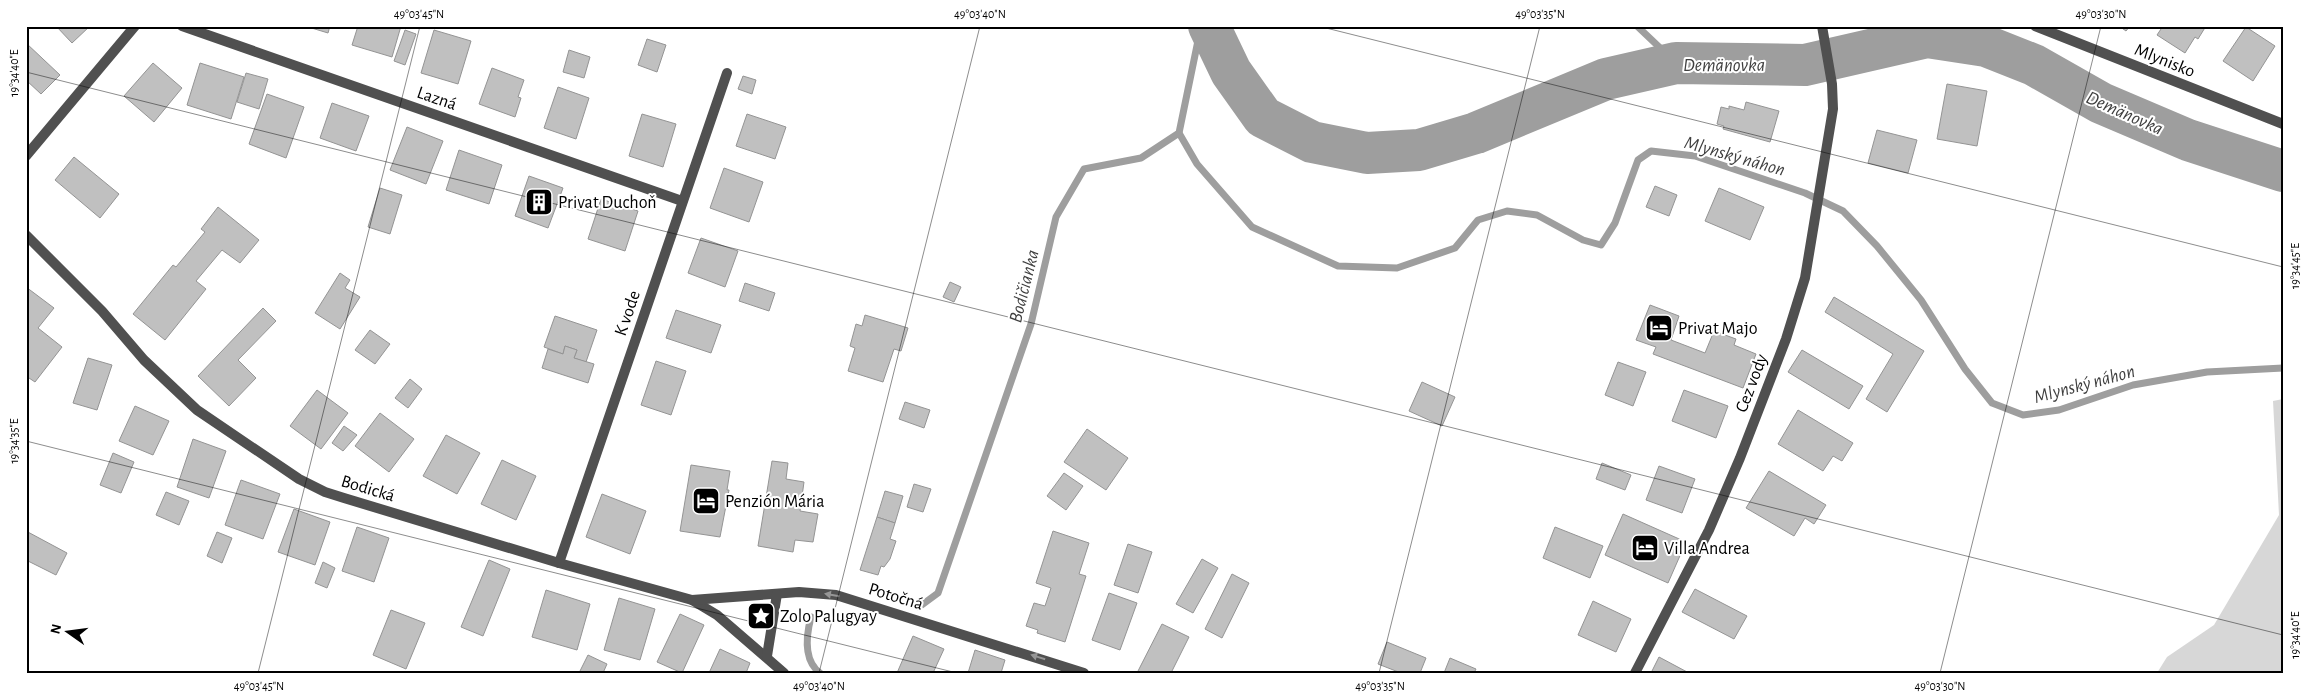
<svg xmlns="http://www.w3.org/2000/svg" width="2309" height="699" font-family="'Alegreya Sans',sans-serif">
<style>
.green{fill:#d7d7d7}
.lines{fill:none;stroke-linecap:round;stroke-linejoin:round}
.stream{stroke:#9e9e9e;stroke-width:7}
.river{stroke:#9e9e9e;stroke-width:42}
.building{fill:#c0c0c0;stroke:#949494}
.street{stroke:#505050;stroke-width:10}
.oneway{fill:#969696}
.ticks{fill:none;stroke:#000;stroke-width:1;stroke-opacity:0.45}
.labels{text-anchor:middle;stroke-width:4;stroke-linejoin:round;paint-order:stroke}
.street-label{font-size:18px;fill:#000;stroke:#fff}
.poi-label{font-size:18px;fill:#000;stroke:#fff;text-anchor:start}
.water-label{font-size:19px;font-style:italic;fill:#3f3f3f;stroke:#fff}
.neatline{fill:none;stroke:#000;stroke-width:2}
.ticks-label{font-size:12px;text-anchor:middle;fill:#000}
</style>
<rect width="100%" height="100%" fill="#fff"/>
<path class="green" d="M 2283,399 L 2283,673 L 2157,673 L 2167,657 L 2214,625 L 2279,515 L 2273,401 Z"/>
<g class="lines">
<g class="stream">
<path d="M 1637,26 L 1676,63"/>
<path d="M 1179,133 L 1197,164 L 1252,227 L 1338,266 L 1397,268 L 1455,248 L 1478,220 L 1507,211 L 1537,215 L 1583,240 L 1601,245 L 1615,223 L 1638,160 L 1651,151 L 1695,156 L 1805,193 L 1843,211 L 1877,246 L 1921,300 L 1965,369 L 1992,403 L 2023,415 L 2059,410 L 2133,385 L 2207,372 L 2283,368"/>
<path d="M 919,607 L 938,593 L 1031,324 L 1056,217 L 1084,169 L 1141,158 L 1179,133 L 1201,26"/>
<path d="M 811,617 C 806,636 803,660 820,673"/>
</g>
<path class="river" d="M 1209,26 L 1231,72 L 1263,117 L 1312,142 L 1367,153 L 1419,150 L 1476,133 L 1606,79 L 1676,63 L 1805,65 L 1927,37 L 1986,46 L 2034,65 L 2101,103 L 2188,140 L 2283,171"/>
</g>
<g class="building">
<path d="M 56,26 L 90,26 L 72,43 Z"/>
<path d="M 305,26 L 330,26 L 328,33 Z"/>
<path d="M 358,26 L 401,26 L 392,57 L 352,45 Z"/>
<path d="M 2119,26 L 2130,26 L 2126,31 Z"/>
<path d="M 2163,26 L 2206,26 L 2198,39 L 2195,37 L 2185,53 L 2157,35 Z"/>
<path d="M 2246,27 L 2275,46 L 2253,81 L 2223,61 Z"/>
<path d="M 405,30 L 416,34 L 405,65 L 394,61 Z"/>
<path d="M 434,30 L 471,41 L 458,84 L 421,73 Z"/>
<path d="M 647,39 L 666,45 L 657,72 L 638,65 Z"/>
<path d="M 26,43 L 60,75 L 41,94 L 26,80 Z"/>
<path d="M 569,50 L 590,57 L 584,78 L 563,72 Z"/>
<path d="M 153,63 L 182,88 L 154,122 L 124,96 Z"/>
<path d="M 200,63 L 244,77 L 231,119 L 187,105 Z"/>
<path d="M 492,68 L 524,80 L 518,97 L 521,98 L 515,117 L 479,104 Z"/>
<path d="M 246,73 L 268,79 L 259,109 L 237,102 Z"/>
<path d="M 743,76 L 756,80 L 752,94 L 738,89 Z"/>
<path d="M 1947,84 L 1987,91 L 1977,146 L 1937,139 Z"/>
<path d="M 558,87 L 589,98 L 576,139 L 544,128 Z"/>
<path d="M 267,94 L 304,107 L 286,158 L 249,144 Z"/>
<path d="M 1746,102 L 1779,111 L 1770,142 L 1723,129 L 1724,126 L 1717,124 L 1721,107 L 1729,109 L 1729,106 L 1744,110 Z"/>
<path d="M 332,103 L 369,116 L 356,151 L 320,138 Z"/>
<path d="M 642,114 L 676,124 L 663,167 L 629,156 Z"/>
<path d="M 747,114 L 786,127 L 775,159 L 736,146 Z"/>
<path d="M 407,127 L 443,141 L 426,184 L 390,170 Z"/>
<path d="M 1877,130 L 1917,140 L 1908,173 L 1868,163 Z"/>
<path d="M 459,150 L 502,165 L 489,204 L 446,190 Z"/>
<path d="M 74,157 L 119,194 L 100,218 L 55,180 Z"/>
<path d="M 724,168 L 763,182 L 749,222 L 710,208 Z"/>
<path d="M 529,176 L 563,188 L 548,228 L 515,216 Z"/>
<path d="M 1655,186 L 1677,195 L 1669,216 L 1646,207 Z"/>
<path d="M 380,188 L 402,195 L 390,234 L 368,227 Z"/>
<path d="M 1719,188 L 1764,207 L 1750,240 L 1705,221 Z"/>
<path d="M 601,199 L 638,211 L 625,251 L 588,239 Z"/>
<path d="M 218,207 L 259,240 L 240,263 L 222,250 L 196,281 L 206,289 L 165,340 L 133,314 L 173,265 L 176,267 L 205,232 L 201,229 Z"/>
<path d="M 701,238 L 738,251 L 725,287 L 688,273 Z"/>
<path d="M 340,273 L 350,280 L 345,288 L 360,297 L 340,329 L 315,313 Z"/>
<path d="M 950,282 L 961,287 L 954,302 L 943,297 Z"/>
<path d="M 745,283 L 775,293 L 769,311 L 739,301 Z"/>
<path d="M 26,287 L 54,308 L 38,328 L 62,347 L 35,382 L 26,376 Z"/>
<path d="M 1834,297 L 1924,351 L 1887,412 L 1866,399 L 1893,354 L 1825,312 Z"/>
<path d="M 1650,305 L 1679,316 L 1671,340 L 1705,353 L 1714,331 L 1736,339 L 1734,345 L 1756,354 L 1743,388 L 1653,354 L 1656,347 L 1636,340 Z"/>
<path d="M 263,308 L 276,321 L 238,360 L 256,378 L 229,406 L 198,376 Z"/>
<path d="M 676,310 L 721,325 L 711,353 L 666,338 Z"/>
<path d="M 865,315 L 908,328 L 901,351 L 894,349 L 883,382 L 848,371 L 855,348 L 850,346 L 856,324 L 862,326 Z"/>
<path d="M 555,316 L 597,330 L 586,362 L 574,358 L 577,350 L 565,346 L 563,354 L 544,347 Z"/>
<path d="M 370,330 L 390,344 L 375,364 L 355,350 Z"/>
<path d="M 565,346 L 577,350 L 574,358 L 594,364 L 588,383 L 542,368 L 548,349 L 563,354 Z"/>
<path d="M 1802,350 L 1863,386 L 1849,409 L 1788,372 Z"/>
<path d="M 88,358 L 112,365 L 97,410 L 73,403 Z"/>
<path d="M 656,361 L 686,371 L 671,415 L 641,405 Z"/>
<path d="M 1618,362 L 1646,372 L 1633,406 L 1605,395 Z"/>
<path d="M 410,379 L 422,389 L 408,408 L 395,398 Z"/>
<path d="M 1422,382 L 1455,397 L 1442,426 L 1409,411 Z"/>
<path d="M 317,390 L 348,413 L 321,449 L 290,426 Z"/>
<path d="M 1684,390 L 1728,406 L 1716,438 L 1672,421 Z"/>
<path d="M 905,402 L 930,410 L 924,428 L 899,419 Z"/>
<path d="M 135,406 L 169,421 L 153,455 L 119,441 Z"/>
<path d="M 1798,410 L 1853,443 L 1842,461 L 1833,456 L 1823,471 L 1778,444 Z"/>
<path d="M 380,413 L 414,439 L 389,472 L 355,446 Z"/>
<path d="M 344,426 L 357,435 L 343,451 L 332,443 Z"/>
<path d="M 1087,429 L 1128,458 L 1106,490 L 1064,462 Z"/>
<path d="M 446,435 L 480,453 L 457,494 L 423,476 Z"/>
<path d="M 193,439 L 226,451 L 209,498 L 177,487 Z"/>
<path d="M 113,453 L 134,462 L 121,493 L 100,485 Z"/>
<path d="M 502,460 L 536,476 L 516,520 L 481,504 Z"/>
<path d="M 772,461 L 788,463 L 786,479 L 804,482 L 800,511 L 818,514 L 813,542 L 795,540 L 793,552 L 758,546 Z"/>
<path d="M 1602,463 L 1631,475 L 1625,490 L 1596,479 Z"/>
<path d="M 691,465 L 730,471 L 727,490 L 729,490 L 720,537 L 680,531 Z"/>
<path d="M 1659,466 L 1695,479 L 1682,513 L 1646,500 Z"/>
<path d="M 1769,471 L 1826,505 L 1814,524 L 1805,518 L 1794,536 L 1746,508 Z"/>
<path d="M 1064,473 L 1083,486 L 1066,510 L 1047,496 Z"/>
<path d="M 241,480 L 280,494 L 263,539 L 225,525 Z"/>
<path d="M 914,484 L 931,489 L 923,512 L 907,507 Z"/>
<path d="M 885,491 L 903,496 L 895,523 L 877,517 Z"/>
<path d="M 166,492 L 189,501 L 179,525 L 156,515 Z"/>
<path d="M 602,494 L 646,511 L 630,554 L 586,537 Z"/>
<path d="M 294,509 L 330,522 L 315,565 L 278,552 Z"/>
<path d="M 1623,514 L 1686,542 L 1668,583 L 1605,555 Z"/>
<path d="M 877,517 L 895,523 L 890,539 L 896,541 L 890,559 L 884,567 L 881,566 L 878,575 L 860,570 Z"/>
<path d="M 357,527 L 389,538 L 374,582 L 342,571 Z"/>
<path d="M 1555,527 L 1603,546 L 1590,578 L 1543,558 Z"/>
<path d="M 26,531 L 67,553 L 56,575 L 26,560 Z"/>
<path d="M 1053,531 L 1089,543 L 1079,574 L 1086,576 L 1065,642 L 1037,633 L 1038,630 L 1026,626 L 1034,603 L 1045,606 L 1051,588 L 1036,583 Z"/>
<path d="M 217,532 L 232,538 L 222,563 L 207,556 Z"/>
<path d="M 1128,544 L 1152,552 L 1138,593 L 1114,585 Z"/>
<path d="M 1202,559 L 1218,568 L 1193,613 L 1176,604 Z"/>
<path d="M 489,560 L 510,569 L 483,636 L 461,627 Z"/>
<path d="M 323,562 L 335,568 L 327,588 L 315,583 Z"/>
<path d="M 1232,574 L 1249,583 L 1222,638 L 1205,629 Z"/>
<path d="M 1695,589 L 1747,616 L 1734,639 L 1682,612 Z"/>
<path d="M 546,590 L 590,604 L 577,650 L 532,637 Z"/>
<path d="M 1109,593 L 1137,603 L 1120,650 L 1092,640 Z"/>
<path d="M 619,598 L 655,609 L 640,660 L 604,650 Z"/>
<path d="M 1593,601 L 1631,619 L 1616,652 L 1578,635 Z"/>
<path d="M 391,610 L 425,623 L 406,669 L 373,655 Z"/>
<path d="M 680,614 L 704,625 L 682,673 L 657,662 Z"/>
<path d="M 1162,624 L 1189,637 L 1171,673 L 1137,673 Z"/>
<path d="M 913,636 L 944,649 L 933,673 L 897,673 Z"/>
<path d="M 1387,642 L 1426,658 L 1420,673 L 1401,673 L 1378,664 Z"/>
<path d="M 720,649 L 750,663 L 746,673 L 709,673 Z"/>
<path d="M 975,650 L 1005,660 L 1001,673 L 968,673 Z"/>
<path d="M 588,655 L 607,664 L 603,673 L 579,673 Z"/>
<path d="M 1659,657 L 1689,673 L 1651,673 Z"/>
<path d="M 1450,658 L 1476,669 L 1474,673 L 1444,673 Z"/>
</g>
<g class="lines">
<g class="street">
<path d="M 182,26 L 682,201"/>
<path d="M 2035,26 L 2283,124"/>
<path d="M 26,156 L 135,26"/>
<path d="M 26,235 L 102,311 L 144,360 L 197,410 L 299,479 L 325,492 L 344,498 L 559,563 L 692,600 L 717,615 L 784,673"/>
<path d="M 559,563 L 727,73"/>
<path d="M 692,600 L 799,592 L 836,595 L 1084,673"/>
<path d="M 767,656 L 777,594"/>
<path d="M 1635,673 L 1709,530 L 1740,458 L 1786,339 L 1805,278 L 1833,109 L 1832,84 L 1822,26"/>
</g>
</g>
<defs><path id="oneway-solid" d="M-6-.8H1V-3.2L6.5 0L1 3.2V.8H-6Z" transform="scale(1.25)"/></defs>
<g class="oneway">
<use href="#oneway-solid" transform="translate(832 595) rotate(-170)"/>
<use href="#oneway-solid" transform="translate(1038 657) rotate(-163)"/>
</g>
<path class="ticks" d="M 1318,26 L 2283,267M 26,72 L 2283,635M 26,441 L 957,673M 258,673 L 420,26M 819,673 L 980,26M 1379,673 L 1540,26M 1940,673 L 2101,26"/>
<defs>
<g id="building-square" transform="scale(1.4375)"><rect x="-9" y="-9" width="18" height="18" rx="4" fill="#000" stroke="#fff"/><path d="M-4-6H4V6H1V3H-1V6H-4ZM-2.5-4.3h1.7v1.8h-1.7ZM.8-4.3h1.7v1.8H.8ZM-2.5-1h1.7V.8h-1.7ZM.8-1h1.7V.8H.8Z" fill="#fff"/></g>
<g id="hotel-square" transform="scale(1.4375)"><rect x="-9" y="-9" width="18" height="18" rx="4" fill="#000" stroke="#fff"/><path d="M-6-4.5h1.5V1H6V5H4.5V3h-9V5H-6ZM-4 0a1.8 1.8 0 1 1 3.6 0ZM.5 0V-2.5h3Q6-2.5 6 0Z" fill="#fff"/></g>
<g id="sight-square" transform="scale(1.4375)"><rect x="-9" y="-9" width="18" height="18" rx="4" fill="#000" stroke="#fff"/><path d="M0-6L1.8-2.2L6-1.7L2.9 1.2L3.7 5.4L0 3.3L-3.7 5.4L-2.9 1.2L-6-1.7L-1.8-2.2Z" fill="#fff"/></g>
</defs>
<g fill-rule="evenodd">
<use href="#building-square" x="539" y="202"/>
<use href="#hotel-square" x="1659" y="328"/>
<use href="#hotel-square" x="706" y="501"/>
<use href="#hotel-square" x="1645" y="548"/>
<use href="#sight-square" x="761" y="616"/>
</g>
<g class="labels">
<g class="street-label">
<text transform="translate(2165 60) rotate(22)" y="6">Mlynisko</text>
<text transform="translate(437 98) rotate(19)" y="6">Lazná</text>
<text transform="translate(627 313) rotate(-71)" y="6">K vode</text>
<text transform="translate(1751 383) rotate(-69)" y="6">Cez vody</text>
<text transform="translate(368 488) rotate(17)" y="6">Bodická</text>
<text transform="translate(896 596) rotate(17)" y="6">Potočná</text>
</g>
<g class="poi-label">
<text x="558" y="208">Privat Duchoň</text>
<text x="1678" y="334">Privat Majo</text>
<text x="725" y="507">Penzión Mária</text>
<text x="1664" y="554">Villa Andrea</text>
<text x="780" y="622">Zolo Palugyay</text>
</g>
<g class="water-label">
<text x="1724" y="71">Demänovka</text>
<text transform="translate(2125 112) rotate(24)" y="7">Demänovka</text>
<text transform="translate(1735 155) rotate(16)" y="7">Mlynský náhon</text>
<text transform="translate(1023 286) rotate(-76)" y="7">Bodičianka</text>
<text transform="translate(2084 383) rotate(-15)" y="7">Mlynský náhon</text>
</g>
</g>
<rect width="2309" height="699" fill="none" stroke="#ffffff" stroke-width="55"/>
<g transform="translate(68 632) rotate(284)" stroke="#ffffff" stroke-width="4" paint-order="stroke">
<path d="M0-4L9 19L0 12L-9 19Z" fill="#000000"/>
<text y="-8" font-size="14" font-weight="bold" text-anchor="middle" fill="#000000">N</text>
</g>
<rect x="28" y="28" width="2254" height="644" class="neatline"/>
<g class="ticks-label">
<text x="419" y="18">49°03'45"N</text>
<text x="980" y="18">49°03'40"N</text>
<text x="1540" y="18">49°03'35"N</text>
<text x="2101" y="18">49°03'30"N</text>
<text transform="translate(14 73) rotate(-90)" y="4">19°34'40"E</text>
<text transform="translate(2295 266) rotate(-90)" y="4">19°34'45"E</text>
<text transform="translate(14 441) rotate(-90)" y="4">19°34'35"E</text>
<text transform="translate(2295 635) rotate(-90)" y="4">19°34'40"E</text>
<text x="259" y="690">49°03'45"N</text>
<text x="819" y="690">49°03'40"N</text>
<text x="1380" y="690">49°03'35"N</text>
<text x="1940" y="690">49°03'30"N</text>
</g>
</svg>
